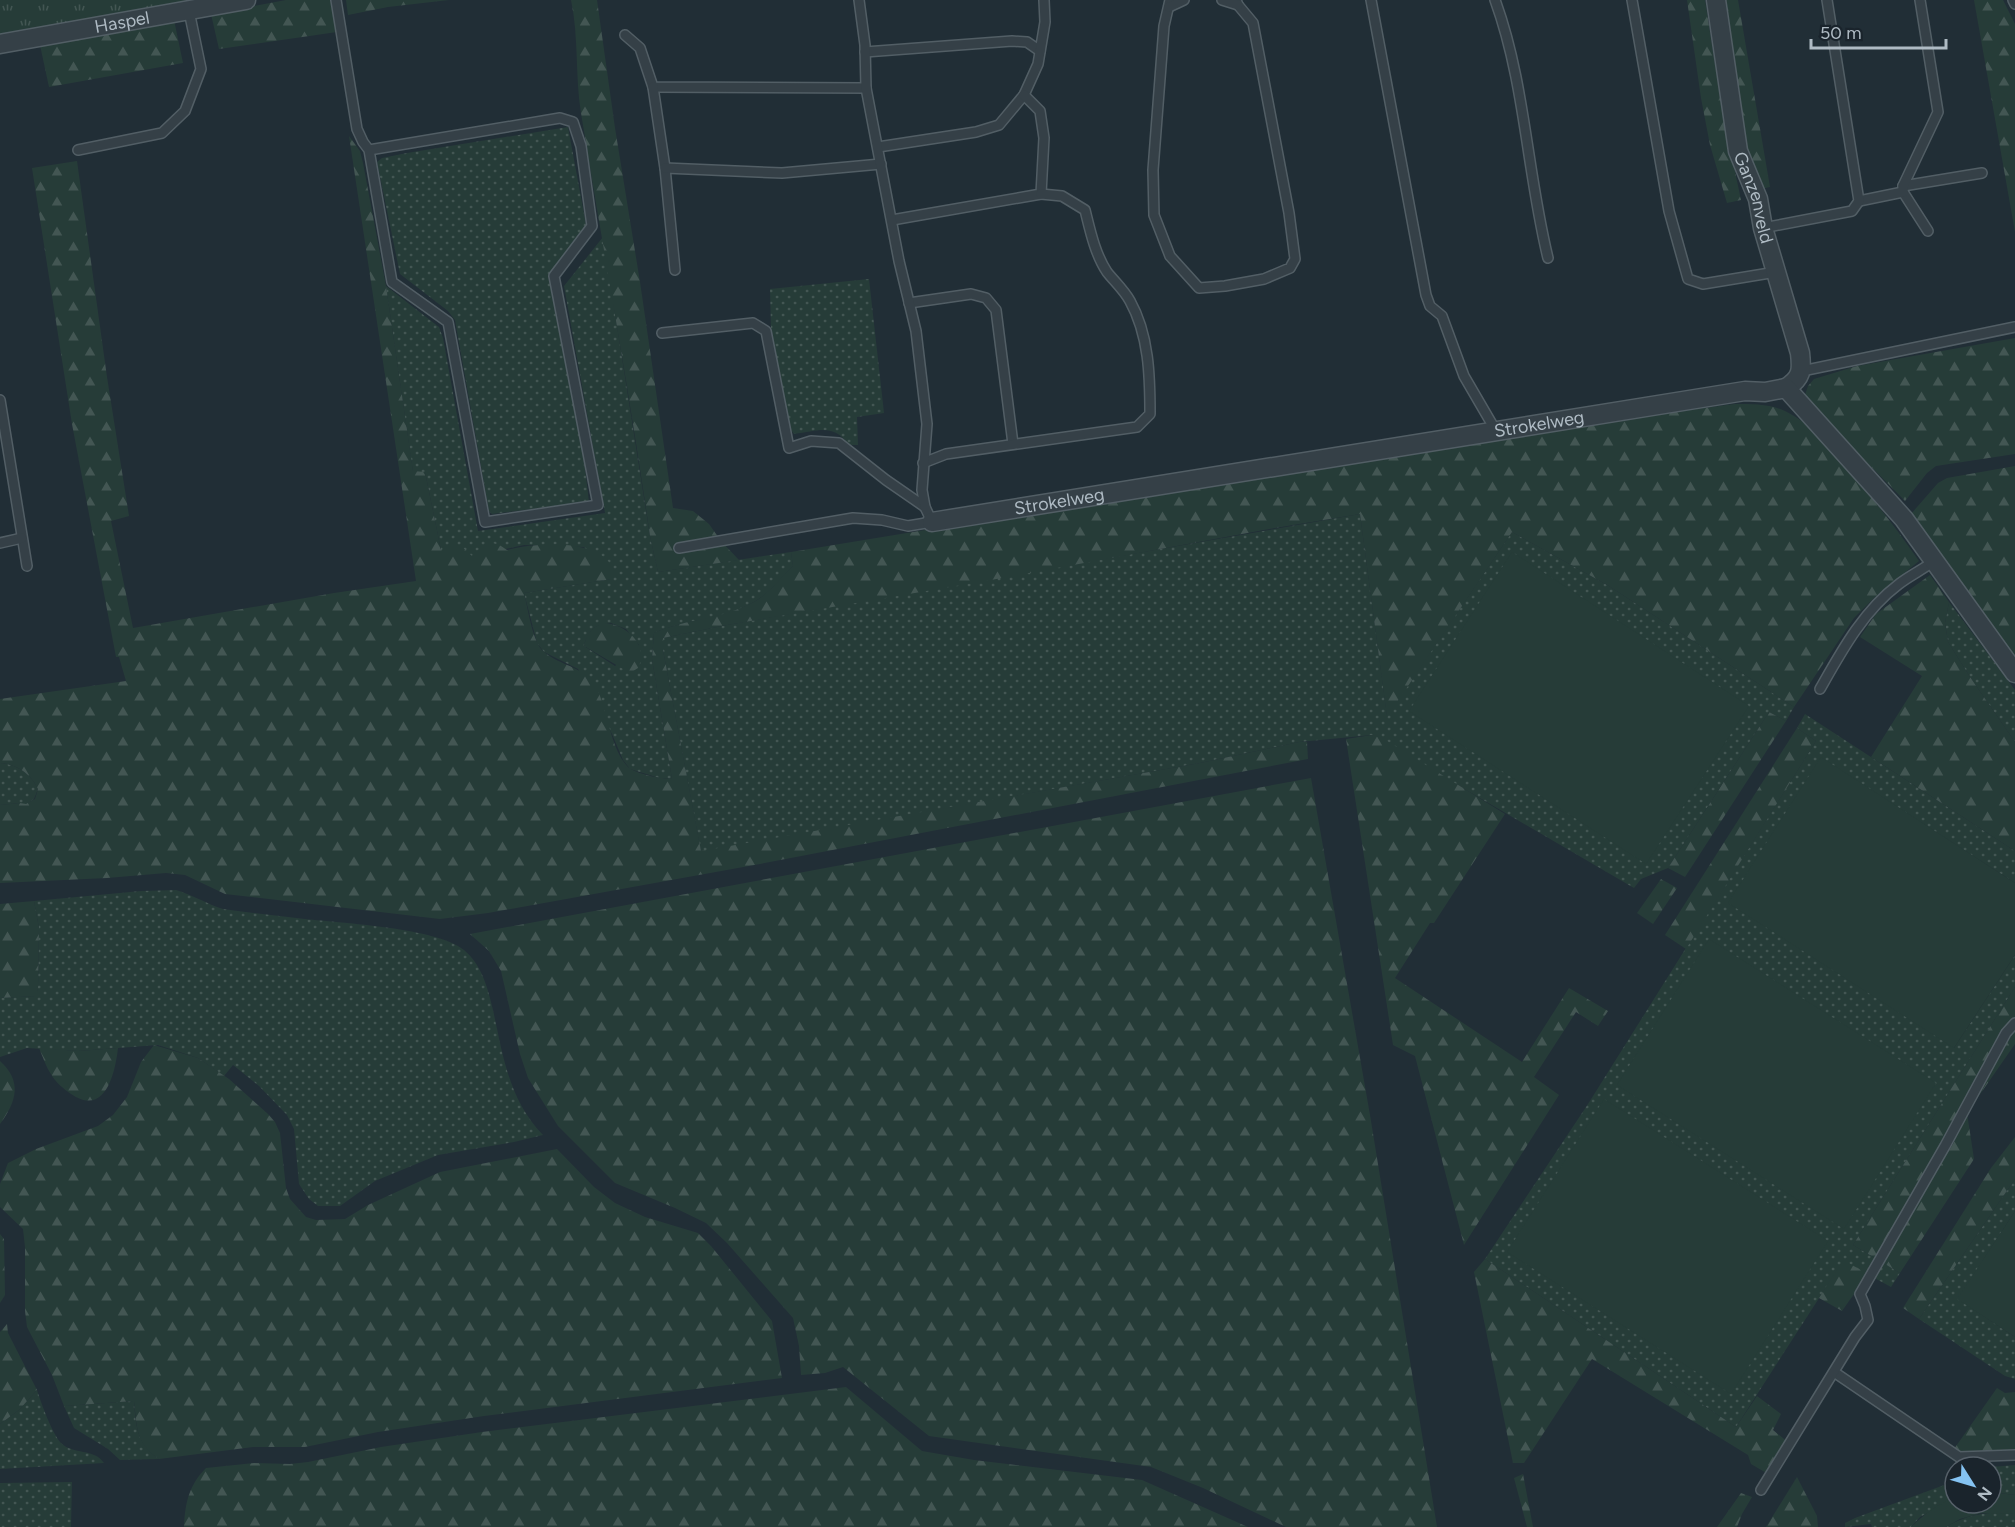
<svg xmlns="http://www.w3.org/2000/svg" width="2015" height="1527" font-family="Figtree,sans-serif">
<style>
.grass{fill:url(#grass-dots);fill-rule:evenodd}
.forest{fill:url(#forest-firs)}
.park{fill:url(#park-tufts)}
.garden{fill:#263c38}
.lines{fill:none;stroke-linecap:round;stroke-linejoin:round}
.service-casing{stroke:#525e65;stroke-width:12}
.minor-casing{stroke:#525e65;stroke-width:21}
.service{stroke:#354047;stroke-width:9}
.minor{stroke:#354047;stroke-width:18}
.labels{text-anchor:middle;stroke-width:5;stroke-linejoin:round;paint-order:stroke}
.street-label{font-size:18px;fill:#afbbc4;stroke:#1a242c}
</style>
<defs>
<pattern id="grass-dots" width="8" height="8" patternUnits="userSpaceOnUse" patternTransform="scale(1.5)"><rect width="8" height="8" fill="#263c38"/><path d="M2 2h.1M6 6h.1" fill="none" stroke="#435653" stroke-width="1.8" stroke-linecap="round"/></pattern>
<pattern id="forest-firs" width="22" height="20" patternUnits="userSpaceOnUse" patternTransform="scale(1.5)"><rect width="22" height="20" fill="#263c38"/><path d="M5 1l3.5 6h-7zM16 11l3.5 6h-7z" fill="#435653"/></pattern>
<pattern id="park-tufts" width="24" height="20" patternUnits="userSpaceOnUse" patternTransform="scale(1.5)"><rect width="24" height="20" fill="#263c38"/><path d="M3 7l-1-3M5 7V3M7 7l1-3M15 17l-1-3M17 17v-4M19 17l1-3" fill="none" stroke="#435653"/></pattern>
</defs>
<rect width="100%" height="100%" fill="#212e36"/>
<g class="grass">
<path d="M 568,127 L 587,230 L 550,275 L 584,460 L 589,502 L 492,514 L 489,511 L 455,320 L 448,311 L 400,274 L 377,162 L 382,158 L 407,153 Z"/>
<path d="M 603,237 L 650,536 L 658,572 L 791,552 L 793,566 C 780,579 769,594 752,603 C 722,620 685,619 654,633 L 652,659 L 672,779 L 659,778 L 630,769 L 623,760 L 612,734 L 578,669 L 544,652 L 537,643 L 524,593 L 611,579 L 584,547 L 524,545 L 472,556 L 441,550 L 425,472 L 413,472 L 386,286 L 439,327 L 443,338 L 478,531 L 605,513 L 564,286 ZM 611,623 L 626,629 L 639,645 L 615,666 L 584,646 C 588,631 594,624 611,623 Z"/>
<path d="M 869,279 L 884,413 L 857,417 L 858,445 L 849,445 C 833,423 819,431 794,434 L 788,426 L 771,328 L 770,289 Z"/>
<path d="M 1360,514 L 1387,716 L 1512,532 L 1609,586 L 1794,707 L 1786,721 L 1769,712 L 1668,868 L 1641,879 L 1634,888 L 1372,735 L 1299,742 L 1200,763 L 701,852 L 663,650 L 663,638 L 727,625 Z"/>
<path d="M 1949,602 L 2015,690 L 2015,742 L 1970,677 L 1948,642 L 1945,623 Z"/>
<path d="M 1805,714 L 2015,851 L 2015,883 L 1821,758 L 1954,1048 L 2015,955 L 2015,987 L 1853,1245 L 1900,1273 L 1891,1287 L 1843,1261 L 1736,1427 L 1485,1259 L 1588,1104 L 1816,741 L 1797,728 Z"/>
<path d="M 0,763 C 17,764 31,774 38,789 L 34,799 L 26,805 L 20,803 L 0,805 Z"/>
<path d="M 176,890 C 193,895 207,904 223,909 C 251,913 278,916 305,919 C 342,923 437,928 464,950 C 482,965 488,989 493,1010 C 503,1056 509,1100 543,1135 L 514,1142 L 438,1155 L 375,1181 L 340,1206 L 318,1206 L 309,1199 L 299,1184 L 294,1129 L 287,1115 L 259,1086 L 233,1065 L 224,1076 L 198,1058 L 158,1045 L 78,1051 L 27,1048 L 0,1057 L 0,998 L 36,996 L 38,988 L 39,928 L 34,901 L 141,891 Z"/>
<path d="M 2015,1179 L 2015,1211 L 1958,1299 L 2015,1337 L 2015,1379 L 2005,1376 L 1919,1319 Z"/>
<path d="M 37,1390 C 41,1403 52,1433 61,1443 C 73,1455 94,1448 104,1463 L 0,1469 L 0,1424 L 19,1410 Z"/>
<path d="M 134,1401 C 136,1426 136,1443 159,1459 L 120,1460 L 108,1449 L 74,1428 L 64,1406 Z"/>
<path d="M 2015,1465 L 2015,1495 L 1991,1492 L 1991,1467 Z"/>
<path d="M 1955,1481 L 1955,1498 L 1920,1517 L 1911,1527 L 1872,1527 L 1871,1524 L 1845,1527 L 1845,1523 L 1855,1518 Z"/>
<path d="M 72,1482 L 71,1527 L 0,1527 L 0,1483 Z"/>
<path d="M 2002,1512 L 2015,1514 L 2015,1527 L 1946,1527 C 1964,1516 1981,1513 2002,1512 Z"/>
</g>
<g class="forest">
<path d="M 286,0 L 333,0 L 337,32 L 219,49 L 211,14 Z"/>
<path d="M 346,0 L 449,0 L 388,7 L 348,15 Z"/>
<path d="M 571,0 L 597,0 L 615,128 L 640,282 L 673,508 L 693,511 L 709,524 L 721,541 L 739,560 L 658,572 L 650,536 C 630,395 604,254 581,113 C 575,76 579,37 571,0 Z"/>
<path d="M 1687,0 L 1705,0 L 1722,110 L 1741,200 L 1727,203 L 1710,145 L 1701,98 Z"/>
<path d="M 1721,0 L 1738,0 L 1770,187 L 1756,190 L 1748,159 Z"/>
<path d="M 1974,0 L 2003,0 L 2015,24 L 2015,232 Z"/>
<path d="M 174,20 L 183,63 L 49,87 L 40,45 Z"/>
<path d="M 349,136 L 360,151 L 363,163 L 386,286 L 413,471 L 425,472 L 441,550 L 460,545 L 472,556 C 485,543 491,538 507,550 C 532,543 589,539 608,561 C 613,566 612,573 612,579 L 524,593 C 528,608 532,639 542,650 C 556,664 580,666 593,682 C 599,690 602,702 605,712 C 610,729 615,754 628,767 C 636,774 662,779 672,779 L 652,659 L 654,633 C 685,619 722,619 752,603 C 769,594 779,579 793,566 L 791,552 L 1530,431 L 1735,404 C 1752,404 1770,404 1785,411 C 1810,423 1829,446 1846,467 C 1872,497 1896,528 1919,561 L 1874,598 L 1854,618 L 1794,707 L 1609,586 L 1512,532 L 1387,717 L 1360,514 L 1275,528 L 991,580 L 727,625 L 663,638 L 663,650 L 701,851 L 1200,763 L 1299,742 L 1307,742 L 1308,759 L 760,864 L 488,913 L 440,919 L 225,894 L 185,875 L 166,873 L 107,878 L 0,883 L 0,805 L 20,803 L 26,804 L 35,799 L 38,789 C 31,774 17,764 0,763 L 0,699 L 126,681 L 119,657 L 116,657 L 72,424 L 32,168 L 77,161 L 107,377 L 129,516 L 111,521 L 133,628 L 334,593 L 416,581 Z"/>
<path d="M 2015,338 L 2015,454 L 1936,466 L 1927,473 L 1905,501 L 1817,412 L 1805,395 L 1808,386 L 1814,379 L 1857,366 Z"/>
<path d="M 2015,466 L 2015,657 L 1911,514 L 1938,483 L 1947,478 Z"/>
<path d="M 1930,575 L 1949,602 L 1945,623 L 1948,642 L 1970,677 L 2015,742 L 2015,851 L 1871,757 L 1922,676 L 1860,637 L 1876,614 Z"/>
<path d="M 603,623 C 625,623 650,645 638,668 L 630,673 L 584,646 C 587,633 590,629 603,623 Z"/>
<path d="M 1769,712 L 1786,721 L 1685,877 L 1668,868 Z"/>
<path d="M 1797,728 L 1816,741 L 1686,949 L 1665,935 Z"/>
<path d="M 1372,735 L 1384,739 L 1505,814 L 1434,923 L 1430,923 L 1395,978 L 1522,1062 L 1569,988 L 1608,1011 L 1598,1026 L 1576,1012 L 1534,1077 L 1559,1095 L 1464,1245 L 1415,1056 L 1393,1045 L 1346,739 Z"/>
<path d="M 1311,778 L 1370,1115 L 1437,1527 L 1286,1527 L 1203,1488 L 1151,1467 L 929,1436 L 843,1367 L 825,1373 L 801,1375 L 799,1346 L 793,1318 L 727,1243 L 706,1223 L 675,1208 L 615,1183 L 558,1126 L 528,1078 L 520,1054 L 501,971 L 489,951 L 470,934 Z"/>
<path d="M 1661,879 L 1677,888 L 1653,924 L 1637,913 Z"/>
<path d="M 34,901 L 39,928 L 38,988 L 37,996 L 0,998 L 0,904 Z"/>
<path d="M 2015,987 L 2015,1044 L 1967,1113 L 1974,1159 L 1900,1273 L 1853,1245 Z"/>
<path d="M 154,1045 L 198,1058 L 229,1079 L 268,1114 L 275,1122 L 280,1133 L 286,1188 L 290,1199 L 306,1217 L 316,1220 L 345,1219 L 368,1205 L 440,1172 L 557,1149 L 594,1187 L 615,1203 L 645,1217 L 698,1233 L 711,1246 L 772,1321 L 782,1378 L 484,1416 L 378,1432 L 305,1447 L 253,1447 L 159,1459 C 135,1443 137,1426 134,1401 L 64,1406 L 52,1375 L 27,1327 L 25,1311 L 25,1247 L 23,1229 L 0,1207 L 0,1184 L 8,1163 L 36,1149 L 98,1126 L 113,1115 L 127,1097 L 141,1062 Z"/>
<path d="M 39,1048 L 78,1051 L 118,1048 C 115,1074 105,1117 71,1094 C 64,1089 55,1082 51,1074 C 46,1067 43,1057 39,1048 Z"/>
<path d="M 0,1061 C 22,1081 17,1101 0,1124 Z"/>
<path d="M 2015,1137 L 2015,1179 L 1919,1319 L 1903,1308 L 1991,1168 Z"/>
<path d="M 0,1234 L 4,1239 L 5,1295 L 0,1303 Z"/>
<path d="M 1485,1259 L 1736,1427 L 1757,1396 L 1781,1414 L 1773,1430 L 1789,1443 L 1768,1474 L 1751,1464 L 1748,1455 L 1592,1359 L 1524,1463 L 1513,1463 L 1474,1272 Z"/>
<path d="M 1843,1260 L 1868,1274 L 1842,1311 L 1819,1298 Z"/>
<path d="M 7,1324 L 8,1333 L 37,1390 L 19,1410 L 0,1424 L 0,1332 Z"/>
<path d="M 846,1387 L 922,1451 L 974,1460 L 1142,1480 L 1248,1527 L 184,1527 C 185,1503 189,1485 206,1468 L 254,1463 L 290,1464 L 308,1462 L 381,1447 L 482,1432 Z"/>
<path d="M 1997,1388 L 2005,1393 L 2015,1392 L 2015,1453 L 1966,1453 L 1954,1449 Z"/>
<path d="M 1523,1474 L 1533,1527 L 1527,1527 L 1514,1478 Z"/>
<path d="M 1797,1477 L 1817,1516 L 1818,1527 L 1766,1527 Z"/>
<path d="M 1741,1493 L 1752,1497 L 1742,1514 L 1737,1527 L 1717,1527 Z"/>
</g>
<path class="park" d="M 0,0 L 193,0 L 0,36 Z"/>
<g class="garden">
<path d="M 1512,552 L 1749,706 L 1646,864 L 1409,711 Z"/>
<path d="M 1821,757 L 2015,883 L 2015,955 L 1954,1048 L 1728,903 Z"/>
<path d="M 1709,939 L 1936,1083 L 1844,1229 L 1617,1085 Z"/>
<path d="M 1604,1099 L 1828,1241 L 1731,1394 L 1507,1252 Z"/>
<path d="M 2015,1211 L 2015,1337 L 1957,1299 Z"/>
<path d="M 1991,1492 L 2015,1495 L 2015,1514 L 1982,1513 L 1960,1519 L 1946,1527 L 1911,1527 C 1923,1515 1939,1503 1955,1498 L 1955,1503 L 1991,1503 Z"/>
</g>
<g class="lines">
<g class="service-casing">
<g id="service">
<path d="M 336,0 L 357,129 L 363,142 L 369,150 L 392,282 L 448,322 L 485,522 L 598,505 L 554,276 L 592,226 L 581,146 L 573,122 L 560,118 L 369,150"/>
<path d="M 1170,0 L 1164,26 L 1153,170 L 1154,215 L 1170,256 L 1199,288 L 1225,286 L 1264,279 L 1290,268 L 1295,259 L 1289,213 L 1253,23 L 1238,5 L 1236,0"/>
<path d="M 1222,0 L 1238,5"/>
<path d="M 1371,0 L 1426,295 L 1430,306 L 1442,316 L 1464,376 L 1496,431"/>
<path d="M 1495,0 C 1525,82 1527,173 1548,258"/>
<path d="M 1632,0 L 1669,211 L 1688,279 L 1703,284 L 1776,272"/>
<path d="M 2013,0 L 2015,4"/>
<path d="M 1169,7 L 1184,0"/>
<path d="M 625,35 L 640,48 L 653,87 L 866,88"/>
<path d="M 865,52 L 1012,41 L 1027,42 L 1040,51"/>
<path d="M 653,87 L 665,168 L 675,270"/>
<path d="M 878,147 L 976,132 L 999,125 L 1024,95 L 1038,64 L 1045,22 L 1044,0"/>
<path d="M 78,150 L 162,133 L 185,111 L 201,69 L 189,11"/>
<path d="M 665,168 L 782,173 L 881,164"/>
<path d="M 1903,186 L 1982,173"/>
<path d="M 1903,192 L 1928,231"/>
<path d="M 1859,201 L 1903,192 L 1903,186 L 1938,112 L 1920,0"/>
<path d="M 892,220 L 1041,194 L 1044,138 L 1040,111 L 1024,95"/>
<path d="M 1763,228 L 1852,211 L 1859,201 L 1827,0"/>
<path d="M 909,303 L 971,294 L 986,298 L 996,310 L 1013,444"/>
<path d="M 662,333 L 753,323 L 766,331 L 789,448 L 811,441 L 839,443 L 886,480 L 925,507"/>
<path d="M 1802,371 L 2015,327"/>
<path d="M 0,400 L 27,566"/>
<path d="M 923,463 L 946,454 L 1137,427 L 1150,414 C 1150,376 1149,335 1130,301 C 1124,290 1114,281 1107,272 C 1095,254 1090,230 1085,210 L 1062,196 L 1041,194"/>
<path d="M 0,543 L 22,538"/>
<path d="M 679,548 L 853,518 L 882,520 L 908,526 L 932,522 L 925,507 L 922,490 L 927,424 L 916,331 L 899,261 L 866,88 L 865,45 L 859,0"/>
<path d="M 1820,689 C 1841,652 1863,611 1899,584 C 1909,576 1922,570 1934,561"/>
<path d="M 1834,1372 L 1959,1457 L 2015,1455"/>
<path d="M 1761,1490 L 1855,1337 L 1868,1320 L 1865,1306 L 1860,1294 L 1945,1146 L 2006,1033 L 2015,1023"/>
</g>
</g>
<g class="minor-casing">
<g id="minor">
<path id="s1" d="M 1716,0 L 1738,151 L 1758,199 L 1763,228 L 1800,353 C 1802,370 1802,378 1786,388"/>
<path id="s2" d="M 0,44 L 246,0"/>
<path id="s3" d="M 932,522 L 1745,391 L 1765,392 L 1786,388 L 1904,519 L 2015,673"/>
</g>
</g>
<use href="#service" class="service"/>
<use href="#minor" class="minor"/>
</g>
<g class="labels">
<g class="street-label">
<text dy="6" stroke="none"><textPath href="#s2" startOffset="124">Haspel</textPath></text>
<text dy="6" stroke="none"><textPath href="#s1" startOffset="202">Ganzenveld</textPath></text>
<text dy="6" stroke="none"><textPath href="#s3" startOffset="615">Strokelweg</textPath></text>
<text dy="6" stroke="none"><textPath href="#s3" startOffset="129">Strokelweg</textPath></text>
</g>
</g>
<g transform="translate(1973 1485) rotate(127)"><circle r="28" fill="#1a242c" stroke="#566069" stroke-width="1.5"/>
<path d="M0-4.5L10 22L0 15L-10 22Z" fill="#85c3f2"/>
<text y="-9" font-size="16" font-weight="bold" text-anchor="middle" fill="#afbbc4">N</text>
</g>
<path d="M1811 39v9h135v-9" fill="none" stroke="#afbbc4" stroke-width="3"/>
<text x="1820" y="39" font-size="18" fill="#afbbc4" stroke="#1a242c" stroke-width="4.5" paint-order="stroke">50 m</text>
</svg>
